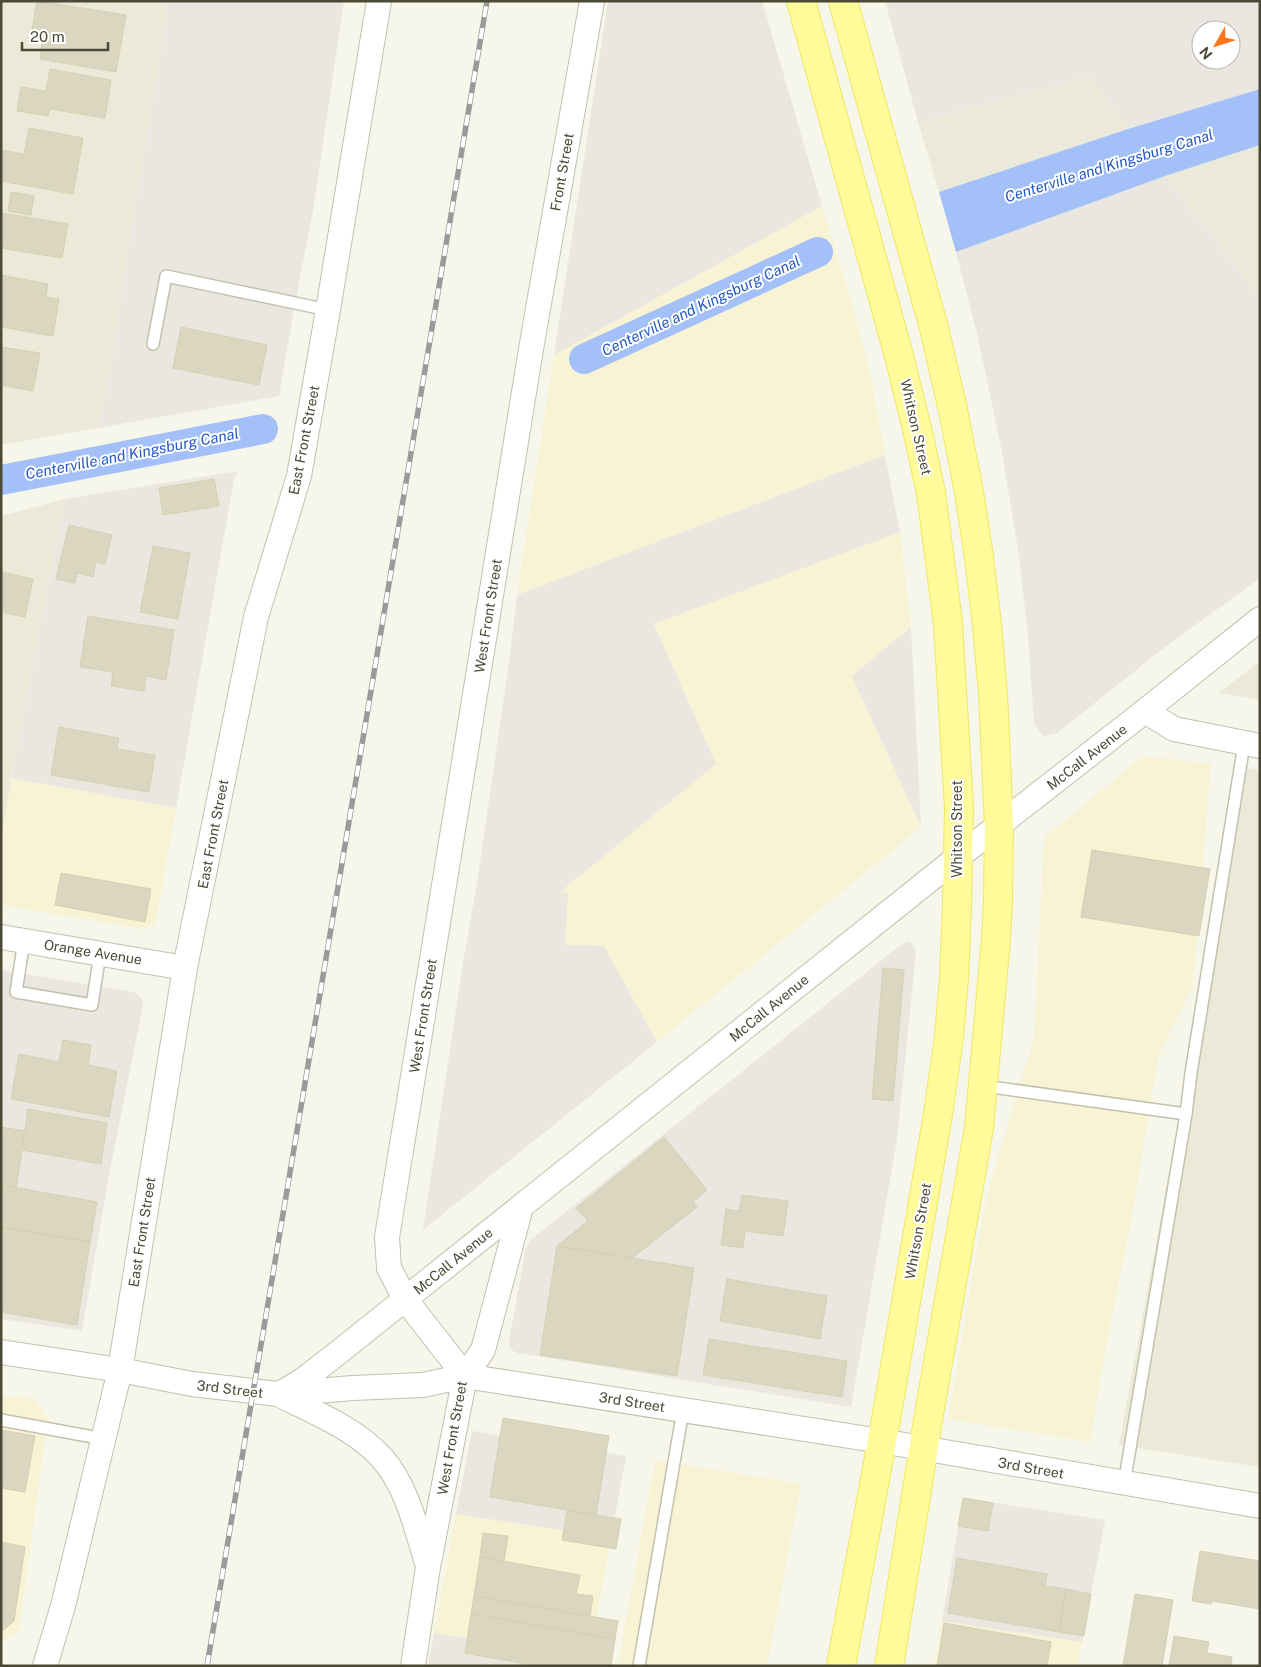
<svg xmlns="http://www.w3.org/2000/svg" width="1261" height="1667" font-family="'Public Sans',sans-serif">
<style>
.residential{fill:#ebead8}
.commercial{fill:#f9f3d5}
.industrial{fill:#e9e7df;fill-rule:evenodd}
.water{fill:#a3c0f8}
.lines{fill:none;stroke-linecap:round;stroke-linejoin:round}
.canal{stroke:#a3c0f8;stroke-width:30}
.building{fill:#dad6bf;stroke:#d5d0b1}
.lane-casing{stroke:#c3c1ac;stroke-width:14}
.street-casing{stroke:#c3c1ac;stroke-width:26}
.primary-casing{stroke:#f0e860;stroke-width:30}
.lane{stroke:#fff;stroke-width:11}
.street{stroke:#fff;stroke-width:24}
.primary{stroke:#fffb9b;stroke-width:28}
.rail-casing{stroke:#9a9a9a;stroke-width:5.5}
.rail{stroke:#fff;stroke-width:4;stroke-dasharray:11;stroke-linecap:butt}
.labels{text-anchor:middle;stroke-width:4;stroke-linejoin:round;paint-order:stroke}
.street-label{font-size:14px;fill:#4c4937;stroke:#fff}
.water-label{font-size:15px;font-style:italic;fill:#2459c4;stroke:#fff}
</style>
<rect width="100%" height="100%" fill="#f7f6eb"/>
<g class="residential">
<path d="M 1,1 L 167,1 L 156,81 L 121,292 L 113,352 L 98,428 L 1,445 Z"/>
<path d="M 1090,77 L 1128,129 L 939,192 L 918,122 Z"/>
<path d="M 1260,145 L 1260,297 L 1165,176 Z"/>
<path d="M 65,499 L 18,739 L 1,842 L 1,516 Z"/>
<path d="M 1260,661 L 1260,700 L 1219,693 Z"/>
<path d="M 1238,767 L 1260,770 L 1260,1467 L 1119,1445 L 1184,1091 Z"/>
</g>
<g class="commercial">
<path d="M 822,206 L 852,304 L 872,382 L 885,455 L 517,595 L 554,355 Z"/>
<path d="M 900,532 L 911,627 L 852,676 L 921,827 L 657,1042 L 604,946 L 564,945 L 568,894 L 560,892 L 716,764 L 653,623 Z"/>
<path d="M 1143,756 L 1211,764 L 1193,987 L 1158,1057 L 1132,1215 L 1101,1374 L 1090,1442 L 948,1419 L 987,1194 L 1034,1039 L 1044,838 Z"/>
<path d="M 12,778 L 176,808 L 156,921 L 154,925 L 143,929 L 1,905 L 1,842 Z"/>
<path d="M 1,1395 L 35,1399 L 48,1418 L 19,1630 L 1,1642 Z"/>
<path d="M 655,1460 L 801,1484 L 767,1666 L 618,1666 Z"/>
<path d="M 456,1514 L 611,1538 L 593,1637 L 591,1658 L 434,1633 Z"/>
<path d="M 942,1621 L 1082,1642 L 1078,1666 L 934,1666 Z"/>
</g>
<g class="industrial">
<path d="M 167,1 L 344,1 L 313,211 L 295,303 L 279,396 L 98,428 L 113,352 L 121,292 L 156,81 Z"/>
<path d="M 608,1 L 762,1 L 822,206 L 554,355 Z"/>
<path d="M 885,1 L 1260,1 L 1260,89 L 1128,129 L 1089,77 L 918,122 ZM 1201,30 L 1231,30 L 1231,60 L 1201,60 Z"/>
<path d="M 1165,176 L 1260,297 L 1260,578 L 1160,651 L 1057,733 L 1043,736 L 1034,724 L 1028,635 L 1019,556 L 1002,452 L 977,333 L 956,252 Z"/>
<path d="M 885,455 L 900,532 L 654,624 L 716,764 L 560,892 L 568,894 L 565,945 L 604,946 L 657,1042 L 423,1230 L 463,963 L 478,877 L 510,655 L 517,595 Z"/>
<path d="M 238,471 L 234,479 L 176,808 L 12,778 L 18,739 L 65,499 Z"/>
<path d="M 911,627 L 921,827 L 852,676 Z"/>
<path d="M 909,942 L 913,945 L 916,952 L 897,1139 L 851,1407 L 518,1353 L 513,1351 L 510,1348 L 509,1342 L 525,1252 L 527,1246 L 532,1239 L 903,943 Z"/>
<path d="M 1,970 L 134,992 L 142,999 L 143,1006 L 110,1169 L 82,1331 L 1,1319 Z"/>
<path d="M 472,1431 L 626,1456 L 611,1538 L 456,1514 Z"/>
<path d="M 963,1498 L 1105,1520 L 1082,1642 L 942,1621 Z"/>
<path d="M 434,1633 L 591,1658 L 589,1666 L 428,1666 Z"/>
</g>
<path class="water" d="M 1260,89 L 1260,145 L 1165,176 L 956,252 L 939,192 L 1128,129 Z"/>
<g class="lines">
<g class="canal">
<path d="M 584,359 L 818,252"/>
<path d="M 1,480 L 263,429"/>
</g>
</g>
<g class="building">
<path d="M 37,1 L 126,15 L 116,72 L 40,59 L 44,31 L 32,30 Z"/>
<path d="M 50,69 L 111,80 L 105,118 L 50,109 L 48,116 L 17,111 L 21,87 L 46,91 Z"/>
<path d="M 29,128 L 83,138 L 73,194 L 1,181 L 1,150 L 24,154 Z"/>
<path d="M 11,192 L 34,196 L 31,215 L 8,211 Z"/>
<path d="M 1,213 L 68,224 L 62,258 L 1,248 Z"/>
<path d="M 1,275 L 48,284 L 46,297 L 59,299 L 53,336 L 1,327 Z"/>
<path d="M 181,327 L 267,345 L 259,385 L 173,368 Z"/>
<path d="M 1,347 L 40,353 L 33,391 L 1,385 Z"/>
<path d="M 214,479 L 219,506 L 163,515 L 159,488 Z"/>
<path d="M 69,525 L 112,535 L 105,564 L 96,562 L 93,577 L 77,573 L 75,583 L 56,579 Z"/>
<path d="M 153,546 L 190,553 L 178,619 L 140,612 Z"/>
<path d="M 1,572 L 33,579 L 25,617 L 1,612 Z"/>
<path d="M 88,616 L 174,630 L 166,680 L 146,676 L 144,691 L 111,686 L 113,672 L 80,667 Z"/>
<path d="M 59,727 L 119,738 L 117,749 L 155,755 L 149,792 L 51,775 Z"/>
<path d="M 1092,850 L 1210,869 L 1199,936 L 1081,917 Z"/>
<path d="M 61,873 L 151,889 L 145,922 L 55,905 Z"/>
<path d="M 883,968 L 904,970 L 893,1101 L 872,1099 Z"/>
<path d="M 63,1040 L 91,1045 L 88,1065 L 117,1071 L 109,1117 L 11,1099 L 19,1054 L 59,1062 Z"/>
<path d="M 28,1109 L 107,1123 L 101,1164 L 22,1150 Z"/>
<path d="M 1,1127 L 25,1131 L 16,1188 L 1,1185 Z"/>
<path d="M 664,1137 L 707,1190 L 693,1202 L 697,1207 L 632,1258 L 557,1246 L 588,1221 L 576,1208 Z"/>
<path d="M 1,1185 L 97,1202 L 90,1242 L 1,1227 Z"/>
<path d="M 742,1195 L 788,1201 L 783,1236 L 745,1231 L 743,1248 L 721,1245 L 726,1209 L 739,1211 Z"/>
<path d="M 1,1227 L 90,1242 L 77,1325 L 1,1312 Z"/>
<path d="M 557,1246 L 694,1268 L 677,1376 L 540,1355 Z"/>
<path d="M 727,1279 L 827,1296 L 820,1339 L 720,1321 Z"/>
<path d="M 709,1339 L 847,1361 L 842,1397 L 703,1375 Z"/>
<path d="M 503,1418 L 609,1436 L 596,1515 L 490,1497 Z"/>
<path d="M 1,1430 L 35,1436 L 25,1492 L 1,1488 Z"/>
<path d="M 963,1498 L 993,1503 L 988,1531 L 958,1526 Z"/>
<path d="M 567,1511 L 621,1519 L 616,1549 L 562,1540 Z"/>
<path d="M 483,1533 L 508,1536 L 504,1561 L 480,1557 Z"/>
<path d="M 1,1542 L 25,1547 L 14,1621 L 1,1632 Z"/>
<path d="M 1200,1551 L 1260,1561 L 1260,1609 L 1212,1601 L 1211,1604 L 1192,1601 Z"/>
<path d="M 480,1557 L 580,1575 L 576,1594 L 593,1596 L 590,1616 L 474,1596 Z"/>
<path d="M 957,1558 L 1047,1574 L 1045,1586 L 1066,1589 L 1059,1632 L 948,1613 Z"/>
<path d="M 1066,1589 L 1091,1594 L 1084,1636 L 1059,1632 Z"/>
<path d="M 1135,1594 L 1173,1600 L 1162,1666 L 1123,1666 Z"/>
<path d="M 474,1596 L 618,1621 L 615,1639 L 471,1614 Z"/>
<path d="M 471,1614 L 615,1639 L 611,1666 L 537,1666 L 465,1653 Z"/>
<path d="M 944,1623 L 1051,1642 L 1047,1666 L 937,1666 Z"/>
<path d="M 1174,1636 L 1209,1642 L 1207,1653 L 1232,1657 L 1231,1665 L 1234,1666 L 1169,1666 Z"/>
</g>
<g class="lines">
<g class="lane-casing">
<g id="lane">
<path d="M 153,344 L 166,276 L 328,310"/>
<path d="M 24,941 L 16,992 L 92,1005 L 100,954"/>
<path d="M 984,1086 L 1186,1114"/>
<path d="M 1,1420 L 104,1439"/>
<path d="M 1124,1484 L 1186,1114 L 1191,1073 L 1244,744"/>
<path d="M 639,1666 L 683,1410"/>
</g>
</g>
<g class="street-casing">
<g id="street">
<path d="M 1145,711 L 1174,729 L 1260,746"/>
<path d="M 1,937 L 185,968"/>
<path d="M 1,1352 L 120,1370 L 192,1384 L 278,1394 L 353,1388 L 423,1385 L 465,1376 L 881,1441 L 1260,1506"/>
<path d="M 465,1376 L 483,1350 L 521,1207"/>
<path d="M 283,1392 L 303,1380 L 339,1352 L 958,857 L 1145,711 L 1260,619"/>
<path d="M 278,1394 C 313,1412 355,1428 382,1458 C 407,1486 416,1528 427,1563"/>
<path d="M 45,1666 L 63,1606 L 120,1370 L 185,968 L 256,617 L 299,476 L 328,310 L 379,1"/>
<path d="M 413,1666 L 428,1567 L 465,1376 L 405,1299 L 389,1268 L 387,1237 L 532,343 L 592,1"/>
</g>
</g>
<g class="primary-casing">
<g id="primary">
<path d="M 801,1 L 899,356 L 918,433 L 931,493 L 948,623 L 959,808 L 957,905 L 954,978 L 949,1037 L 938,1114 L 888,1408 L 841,1666"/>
<path d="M 843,1 L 934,328 L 953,410 L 969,492 L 979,557 L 987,625 L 993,694 L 999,825 L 998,902 L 996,939 L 979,1128 L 929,1414 L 889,1666"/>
</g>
</g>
<use href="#lane" class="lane"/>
<use href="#street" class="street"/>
<use href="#primary" class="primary"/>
<g class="rail-casing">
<path id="rail" d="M 207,1666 L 487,1"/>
</g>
<use href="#rail" class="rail"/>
</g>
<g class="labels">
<g class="street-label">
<text transform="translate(562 172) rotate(-80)" y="5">Front Street</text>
<text transform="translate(916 427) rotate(77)" y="5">Whitson Street</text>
<text transform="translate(304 440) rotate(-79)" y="5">East Front Street</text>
<text transform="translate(488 616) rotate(-81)" y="5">West Front Street</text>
<text transform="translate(1087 757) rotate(-38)" y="5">McCall Avenue</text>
<text transform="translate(957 829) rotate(-90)" y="5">Whitson Street</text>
<text transform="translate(213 834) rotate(-79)" y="5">East Front Street</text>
<text transform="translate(93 952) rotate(9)" y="5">Orange Avenue</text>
<text transform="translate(769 1008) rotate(-39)" y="5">McCall Avenue</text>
<text transform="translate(423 1016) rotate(-81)" y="5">West Front Street</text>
<text transform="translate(918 1231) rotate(-80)" y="5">Whitson Street</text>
<text transform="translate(142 1232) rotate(-81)" y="5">East Front Street</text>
<text transform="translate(453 1261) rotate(-39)" y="5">McCall Avenue</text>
<text transform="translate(230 1389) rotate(7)" y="5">3rd Street</text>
<text transform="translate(632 1402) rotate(9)" y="5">3rd Street</text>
<text transform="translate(452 1438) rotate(-80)" y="5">West Front Street</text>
<text transform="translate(1031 1468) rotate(10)" y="5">3rd Street</text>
</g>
<g class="water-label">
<text transform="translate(1109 166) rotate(-17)" y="5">Centerville and Kingsburg Canal</text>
<text transform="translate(701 306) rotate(-25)" y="5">Centerville and Kingsburg Canal</text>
<text transform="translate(132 454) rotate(-11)" y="5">Centerville and Kingsburg Canal</text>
</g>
</g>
<rect width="1261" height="1667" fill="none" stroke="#4c4937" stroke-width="5"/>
<g transform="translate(1216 45) rotate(231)"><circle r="24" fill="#ffffff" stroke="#b7b6af"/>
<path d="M0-4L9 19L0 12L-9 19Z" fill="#ff7519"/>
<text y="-8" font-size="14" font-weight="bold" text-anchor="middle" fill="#4c4937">N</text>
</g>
<path d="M22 42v8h86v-8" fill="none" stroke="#4c4937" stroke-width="2.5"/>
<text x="30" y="42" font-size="15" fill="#4c4937" stroke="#ffffff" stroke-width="4" paint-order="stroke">20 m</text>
</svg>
